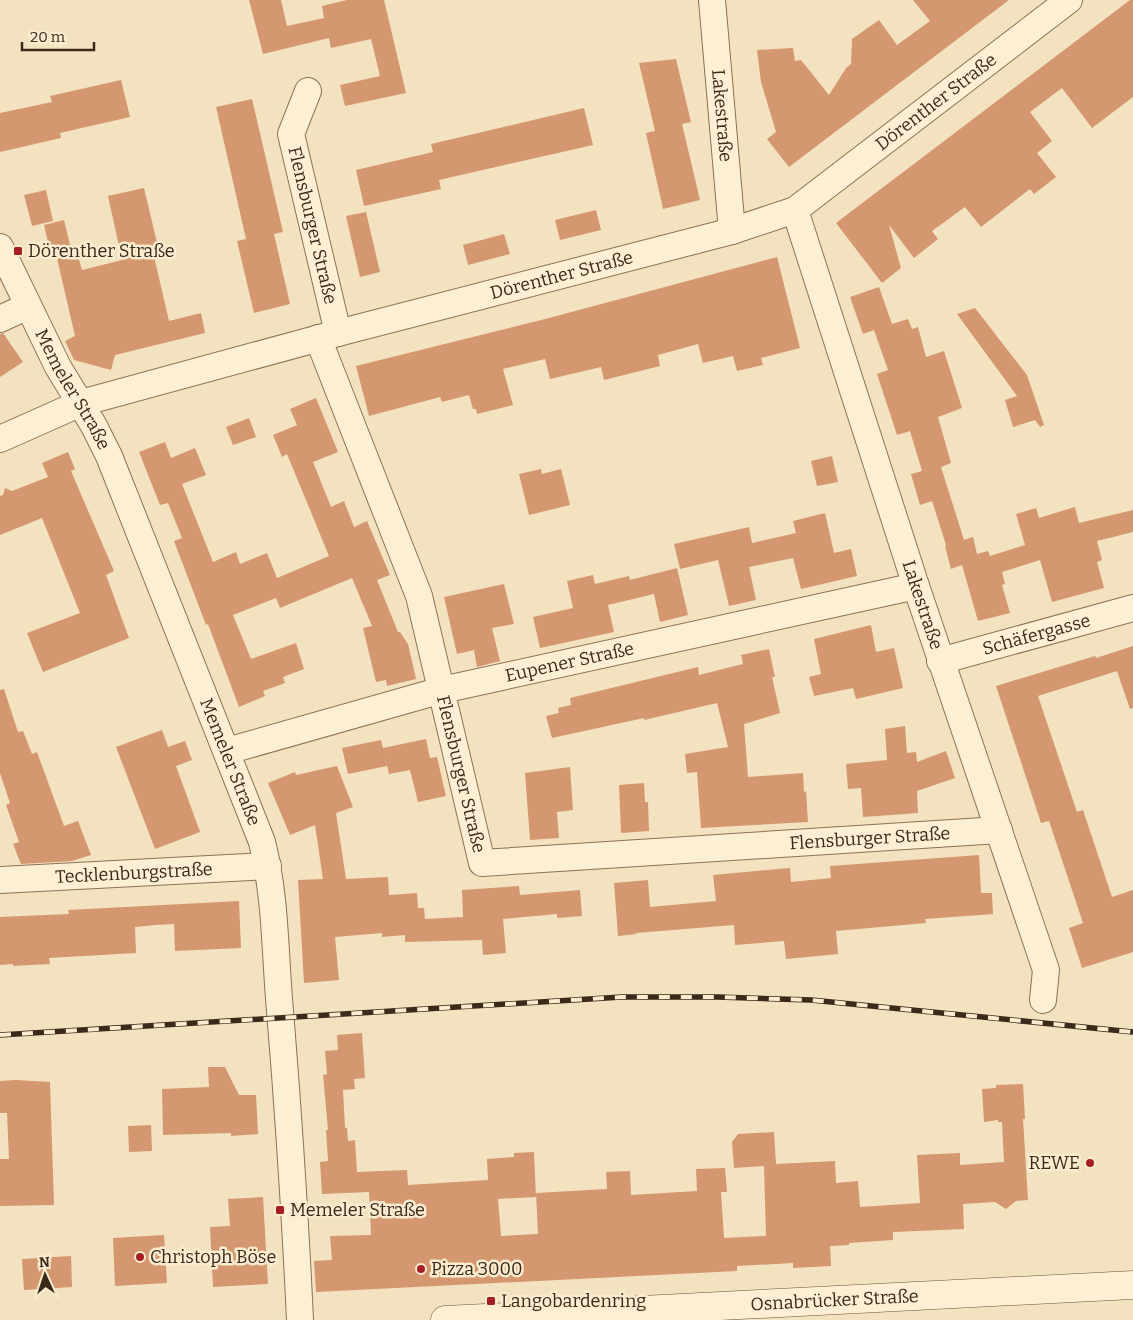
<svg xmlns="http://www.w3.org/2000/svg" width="1133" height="1320" font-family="Bitter,serif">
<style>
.building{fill:#d59770}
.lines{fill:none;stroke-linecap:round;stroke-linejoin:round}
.street-casing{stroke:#8e7155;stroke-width:28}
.secondary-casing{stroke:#6f5238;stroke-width:29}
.street{stroke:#fdefd3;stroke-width:26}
.secondary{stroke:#fdefd3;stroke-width:28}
.rail-casing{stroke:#3b2a1b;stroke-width:5.5}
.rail{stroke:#f9eccf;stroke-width:4;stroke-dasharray:11;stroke-linecap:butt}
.poi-dot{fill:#a41e23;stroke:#f9eccf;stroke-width:2}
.labels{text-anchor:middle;stroke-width:5;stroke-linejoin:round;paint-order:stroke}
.street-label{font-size:18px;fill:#3b2a1b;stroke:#f9eccf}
.poi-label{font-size:18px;fill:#3b2a1b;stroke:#f9eccf;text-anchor:start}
</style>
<rect width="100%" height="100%" fill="#f3e2bf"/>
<g class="building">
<path d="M 249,0 L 281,0 L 287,26 L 324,18 L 322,6 L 347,0 L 384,0 L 406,93 L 345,106 L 340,85 L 380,76 L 371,39 L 331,48 L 329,38 L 263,54 Z"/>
<path d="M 913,0 L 1009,0 L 789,167 L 767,139 L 776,132 L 761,82 L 757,50 L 793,48 L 795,61 L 801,60 L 829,95 L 846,68 L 851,64 L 852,39 L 879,20 L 897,45 L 930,21 Z"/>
<path d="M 1130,0 L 1133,0 L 1133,97 L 1092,128 L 1062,88 L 1030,112 L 1052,141 L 1037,153 L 1056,177 L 1034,194 L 1030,189 L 981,227 L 965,207 L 932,231 L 938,239 L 914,258 L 889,225 L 901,268 L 882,283 L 836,223 Z"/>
<path d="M 676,59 L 691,122 L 682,124 L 700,200 L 663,209 L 646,133 L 655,131 L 639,63 Z"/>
<path d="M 121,80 L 130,117 L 60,133 L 61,138 L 0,152 L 0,113 L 52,102 L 50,96 Z"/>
<path d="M 252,99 L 283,232 L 274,234 L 290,304 L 254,313 L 237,241 L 246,239 L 216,107 Z"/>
<path d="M 584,108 L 593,145 L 439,180 L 441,189 L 364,206 L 356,170 L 433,152 L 431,144 Z"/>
<path d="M 144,188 L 159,251 L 153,252 L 169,321 L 201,313 L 205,333 L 115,355 L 111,370 L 74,360 L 65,341 L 75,336 L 56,254 L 76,249 L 82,270 L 122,260 L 108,196 Z"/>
<path d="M 46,190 L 53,221 L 32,226 L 24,195 Z"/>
<path d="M 596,210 L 601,230 L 560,240 L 555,220 Z"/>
<path d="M 366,212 L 380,272 L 360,277 L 346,216 Z"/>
<path d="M 64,220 L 71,249 L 51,255 L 44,225 Z"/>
<path d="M 504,234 L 510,254 L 468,265 L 463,245 Z"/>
<path d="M 777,257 L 800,348 L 761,358 L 763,365 L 737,371 L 733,356 L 703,363 L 698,344 L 658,355 L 660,366 L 604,380 L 601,367 L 550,379 L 545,359 L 503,369 L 513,405 L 477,414 L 476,409 L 473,409 L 469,395 L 442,402 L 440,397 L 369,416 L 356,366 L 549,318 Z"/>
<path d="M 879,287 L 892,324 L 908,319 L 912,329 L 918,327 L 926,357 L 944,351 L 962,408 L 938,417 L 951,463 L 941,467 L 964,540 L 973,537 L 977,554 L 988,551 L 990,556 L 1025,545 L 1016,514 L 1036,508 L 1039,518 L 1075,507 L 1079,523 L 1133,510 L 1133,532 L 1097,541 L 1102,560 L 1097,562 L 1104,588 L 1052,602 L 1040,560 L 1002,572 L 1005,584 L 1002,585 L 1010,613 L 978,621 L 962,565 L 951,569 L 945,546 L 946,545 L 932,501 L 920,505 L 911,474 L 922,471 L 910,431 L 897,435 L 877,374 L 888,370 L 874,330 L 863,334 L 850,297 Z"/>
<path d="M 975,308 L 1027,375 L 1044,425 L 1040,427 L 1035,420 L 1013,427 L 1005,400 L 1017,396 L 957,314 Z"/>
<path d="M 3,333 L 23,362 L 0,377 L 0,334 Z"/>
<path d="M 316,398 L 338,452 L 313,462 L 331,507 L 344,501 L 354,527 L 367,521 L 390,575 L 377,580 L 398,632 L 400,632 L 408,644 L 416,679 L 387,686 L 386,680 L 376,682 L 363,628 L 372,626 L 352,578 L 280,608 L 276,598 L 233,615 L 251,659 L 296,643 L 304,669 L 283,677 L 285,683 L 263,691 L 265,696 L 239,707 L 208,624 L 206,625 L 174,541 L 182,538 L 168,503 L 160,505 L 139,452 L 165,442 L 171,458 L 195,448 L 206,475 L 182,484 L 213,562 L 236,552 L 240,564 L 267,553 L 277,578 L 329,556 L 287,454 L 282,457 L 273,435 L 297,425 L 290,409 Z"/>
<path d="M 249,418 L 256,437 L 233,445 L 226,427 Z"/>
<path d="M 68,452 L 75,469 L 71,471 L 114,571 L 106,575 L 129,638 L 43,672 L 27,633 L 80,613 L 42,518 L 0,535 L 0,496 L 3,495 L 5,488 L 12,491 L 48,477 L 42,463 Z"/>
<path d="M 832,456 L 838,482 L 817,486 L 811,461 Z"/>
<path d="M 541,469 L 542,474 L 561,469 L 570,505 L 529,515 L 519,474 Z"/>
<path d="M 825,513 L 834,553 L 851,549 L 857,576 L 801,589 L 793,558 L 749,567 L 756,600 L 729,606 L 718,560 L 680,569 L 674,544 L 749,527 L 752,543 L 796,533 L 793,521 Z"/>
<path d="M 677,568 L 688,615 L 660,622 L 654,594 L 608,605 L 614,632 L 540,648 L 533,617 L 573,608 L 567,581 L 593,575 L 595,584 L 629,576 L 630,580 Z"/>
<path d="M 504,584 L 514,624 L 492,628 L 500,661 L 477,667 L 474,650 L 457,654 L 444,597 Z"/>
<path d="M 871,625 L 876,652 L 894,648 L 903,688 L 856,699 L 853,688 L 814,696 L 809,677 L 821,674 L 814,639 Z"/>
<path d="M 1133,646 L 1133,708 L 1130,709 L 1117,671 L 1038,696 L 1077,812 L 1083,810 L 1112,897 L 1133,890 L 1133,952 L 1082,968 L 1069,928 L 1083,923 L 1049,821 L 1041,823 L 996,686 L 1095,656 L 1096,658 Z"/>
<path d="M 769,649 L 775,677 L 772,677 L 780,713 L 744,724 L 748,777 L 803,773 L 804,792 L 806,791 L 808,822 L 701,828 L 697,772 L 687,773 L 685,754 L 728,747 L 717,703 L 644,720 L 644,718 L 552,738 L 546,716 L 559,713 L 558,708 L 571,705 L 570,698 L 698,667 L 699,675 L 743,664 L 741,655 Z"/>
<path d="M 4,689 L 18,732 L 23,731 L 32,754 L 37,752 L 64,826 L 78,821 L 91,855 L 72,861 L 21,864 L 13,844 L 19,842 L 6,805 L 10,803 L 0,773 L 0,690 Z"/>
<path d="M 905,726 L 907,753 L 916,752 L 917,762 L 946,751 L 955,778 L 917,791 L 918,813 L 863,817 L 861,788 L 848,789 L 846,764 L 887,760 L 885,729 Z"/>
<path d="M 162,730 L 168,747 L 185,741 L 192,760 L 176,766 L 200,832 L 155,849 L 116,747 Z"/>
<path d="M 426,739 L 430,758 L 437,757 L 446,796 L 418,802 L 410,770 L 389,774 L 384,752 L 387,766 L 348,774 L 342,748 L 381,740 L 383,748 Z"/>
<path d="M 337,766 L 353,807 L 336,813 L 346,879 L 388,877 L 389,895 L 417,893 L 418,908 L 424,908 L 425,919 L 463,917 L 462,890 L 519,886 L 520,895 L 580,890 L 582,916 L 557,918 L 557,914 L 503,919 L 506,953 L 483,955 L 482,940 L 405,942 L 405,935 L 382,937 L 382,933 L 335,937 L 339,980 L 304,983 L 298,880 L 323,879 L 315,825 L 290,835 L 268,783 L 295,772 L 296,775 Z"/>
<path d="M 570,767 L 573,810 L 557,812 L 559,838 L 530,840 L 525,773 Z"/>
<path d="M 644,783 L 645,802 L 648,802 L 649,831 L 621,833 L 619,785 Z"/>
<path d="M 979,855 L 981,893 L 992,893 L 993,914 L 925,919 L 926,923 L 836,931 L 838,954 L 786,959 L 784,941 L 735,945 L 734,925 L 636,933 L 636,934 L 618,936 L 614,883 L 648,880 L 650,907 L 716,901 L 713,875 L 790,868 L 791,882 L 831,878 L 830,866 Z"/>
<path d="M 239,901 L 241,948 L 175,951 L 174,924 L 155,925 L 135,927 L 136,953 L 49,958 L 50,964 L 13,966 L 13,964 L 0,965 L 0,917 L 69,914 L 68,910 Z"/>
<path d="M 362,1033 L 365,1078 L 354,1079 L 355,1089 L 343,1090 L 345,1128 L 347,1128 L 348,1141 L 355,1140 L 357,1172 L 407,1170 L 408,1185 L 488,1180 L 487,1159 L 514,1157 L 514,1153 L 534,1152 L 536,1197 L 498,1199 L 501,1236 L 538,1234 L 536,1193 L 607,1189 L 606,1172 L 630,1171 L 631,1195 L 697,1191 L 696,1169 L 725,1168 L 727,1192 L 721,1192 L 724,1238 L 766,1236 L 764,1166 L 734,1168 L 732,1142 L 738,1134 L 774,1132 L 776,1164 L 835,1161 L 836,1183 L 858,1181 L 860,1207 L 920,1203 L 917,1155 L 960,1153 L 960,1165 L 1004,1162 L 1002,1122 L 998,1122 L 998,1120 L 984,1122 L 982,1089 L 996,1088 L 996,1085 L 1023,1084 L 1025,1119 L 1023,1119 L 1028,1200 L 1016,1201 L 1006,1209 L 995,1202 L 963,1204 L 964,1229 L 893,1232 L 893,1240 L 849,1243 L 849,1245 L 830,1246 L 831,1266 L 793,1268 L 793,1263 L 737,1266 L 737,1271 L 316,1292 L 314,1261 L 332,1260 L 330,1236 L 371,1235 L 369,1192 L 322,1194 L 320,1162 L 328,1161 L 326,1130 L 328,1130 L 323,1075 L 327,1074 L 325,1051 L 338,1050 L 337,1035 Z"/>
<path d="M 208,1067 L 225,1067 L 239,1095 L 256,1095 L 258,1134 L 231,1136 L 231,1133 L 163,1135 L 162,1089 L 209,1087 Z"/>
<path d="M 16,1080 L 50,1082 L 54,1205 L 0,1206 L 0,1159 L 9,1159 L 7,1113 L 0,1113 L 0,1081 Z"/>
<path d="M 151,1125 L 152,1151 L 129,1152 L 128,1126 Z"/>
<path d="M 263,1197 L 268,1284 L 213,1287 L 210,1227 L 230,1226 L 228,1199 Z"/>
<path d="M 164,1235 L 167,1283 L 115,1286 L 113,1238 Z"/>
<path d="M 71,1256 L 72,1287 L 24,1290 L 22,1259 Z"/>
</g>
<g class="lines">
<g class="street-casing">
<g id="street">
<path id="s1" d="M 712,0 L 732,231"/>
<path id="s2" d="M 308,91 L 291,134 L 338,333"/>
<path id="s3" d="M 795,210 L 916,586 L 1046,970 L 1043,1000"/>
<path id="s4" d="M 0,247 L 58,367 L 94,426 L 109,456 L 262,842 C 275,893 275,947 279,999 C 288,1106 295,1213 300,1320"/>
<path d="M 0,319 L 28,306"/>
<path id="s5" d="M 318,338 L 419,596 L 482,863 L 999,830"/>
<path id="s6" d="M 0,439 L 81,403 L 338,333 L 732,231 L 795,210 L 1069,0"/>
<path id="s7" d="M 940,661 L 1133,608"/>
<path id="s8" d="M 227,751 L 442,690 L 916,586"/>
<path id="s9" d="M 0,880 L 268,866"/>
</g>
</g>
<g class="secondary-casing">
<g id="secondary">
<path id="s10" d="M 445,1320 L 1133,1285"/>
</g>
</g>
<use href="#street" class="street"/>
<use href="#secondary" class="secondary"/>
<g class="rail-casing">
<path id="rail" d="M 0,1035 L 622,997 L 717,997 L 811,1000 L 1133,1032"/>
</g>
<use href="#rail" class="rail"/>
</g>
<g class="poi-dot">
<rect x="13" y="246" width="10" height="10" rx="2.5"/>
<circle cx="1090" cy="1163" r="5"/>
<rect x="275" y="1205" width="10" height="10" rx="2.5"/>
<circle cx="140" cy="1257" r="5"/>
<circle cx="421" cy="1269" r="5"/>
<rect x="486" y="1296" width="10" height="10" rx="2.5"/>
</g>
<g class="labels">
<g class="street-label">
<text dy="6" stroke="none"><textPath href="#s6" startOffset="1006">Dörenther Straße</textPath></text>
<text dy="6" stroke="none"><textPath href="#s1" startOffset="116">Lakestraße</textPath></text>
<text dy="6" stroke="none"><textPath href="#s2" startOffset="140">Flensburger Straße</textPath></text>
<text dy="6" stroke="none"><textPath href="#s6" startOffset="586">Dörenther Straße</textPath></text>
<text dy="6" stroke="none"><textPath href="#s4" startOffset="160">Memeler Straße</textPath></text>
<text dy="6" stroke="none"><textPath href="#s3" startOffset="415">Lakestraße</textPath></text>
<text dy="6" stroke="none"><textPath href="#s7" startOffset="100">Schäfergasse</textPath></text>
<text dy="6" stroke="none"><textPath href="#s8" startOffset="354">Eupener Straße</textPath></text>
<text dy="6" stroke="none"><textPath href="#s4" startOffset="565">Memeler Straße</textPath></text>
<text dy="6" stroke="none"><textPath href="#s5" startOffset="460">Flensburger Straße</textPath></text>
<text dy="6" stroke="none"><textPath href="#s5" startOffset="940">Flensburger Straße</textPath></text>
<text dy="6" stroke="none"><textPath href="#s9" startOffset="134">Tecklenburgstraße</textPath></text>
<text dy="6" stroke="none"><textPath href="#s10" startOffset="390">Osnabrücker Straße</textPath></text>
</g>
<g class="poi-label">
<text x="28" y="257">Dörenther Straße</text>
<text x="1080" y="1169" text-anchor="end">REWE</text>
<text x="290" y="1216">Memeler Straße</text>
<text x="150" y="1263">Christoph Böse</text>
<text x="431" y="1275">Pizza 3000</text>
<text x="501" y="1307">Langobardenring</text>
</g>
</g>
<g transform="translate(45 1275) rotate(357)" stroke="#f9eccf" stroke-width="4" paint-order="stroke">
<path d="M0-4L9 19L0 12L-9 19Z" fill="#3b2a1b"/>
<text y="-8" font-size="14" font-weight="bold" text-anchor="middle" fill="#3b2a1b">N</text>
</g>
<path d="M22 42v8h72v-8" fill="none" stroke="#3b2a1b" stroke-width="2.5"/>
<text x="30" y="42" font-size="15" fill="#3b2a1b" stroke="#f9eccf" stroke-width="4" paint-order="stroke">20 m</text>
</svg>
